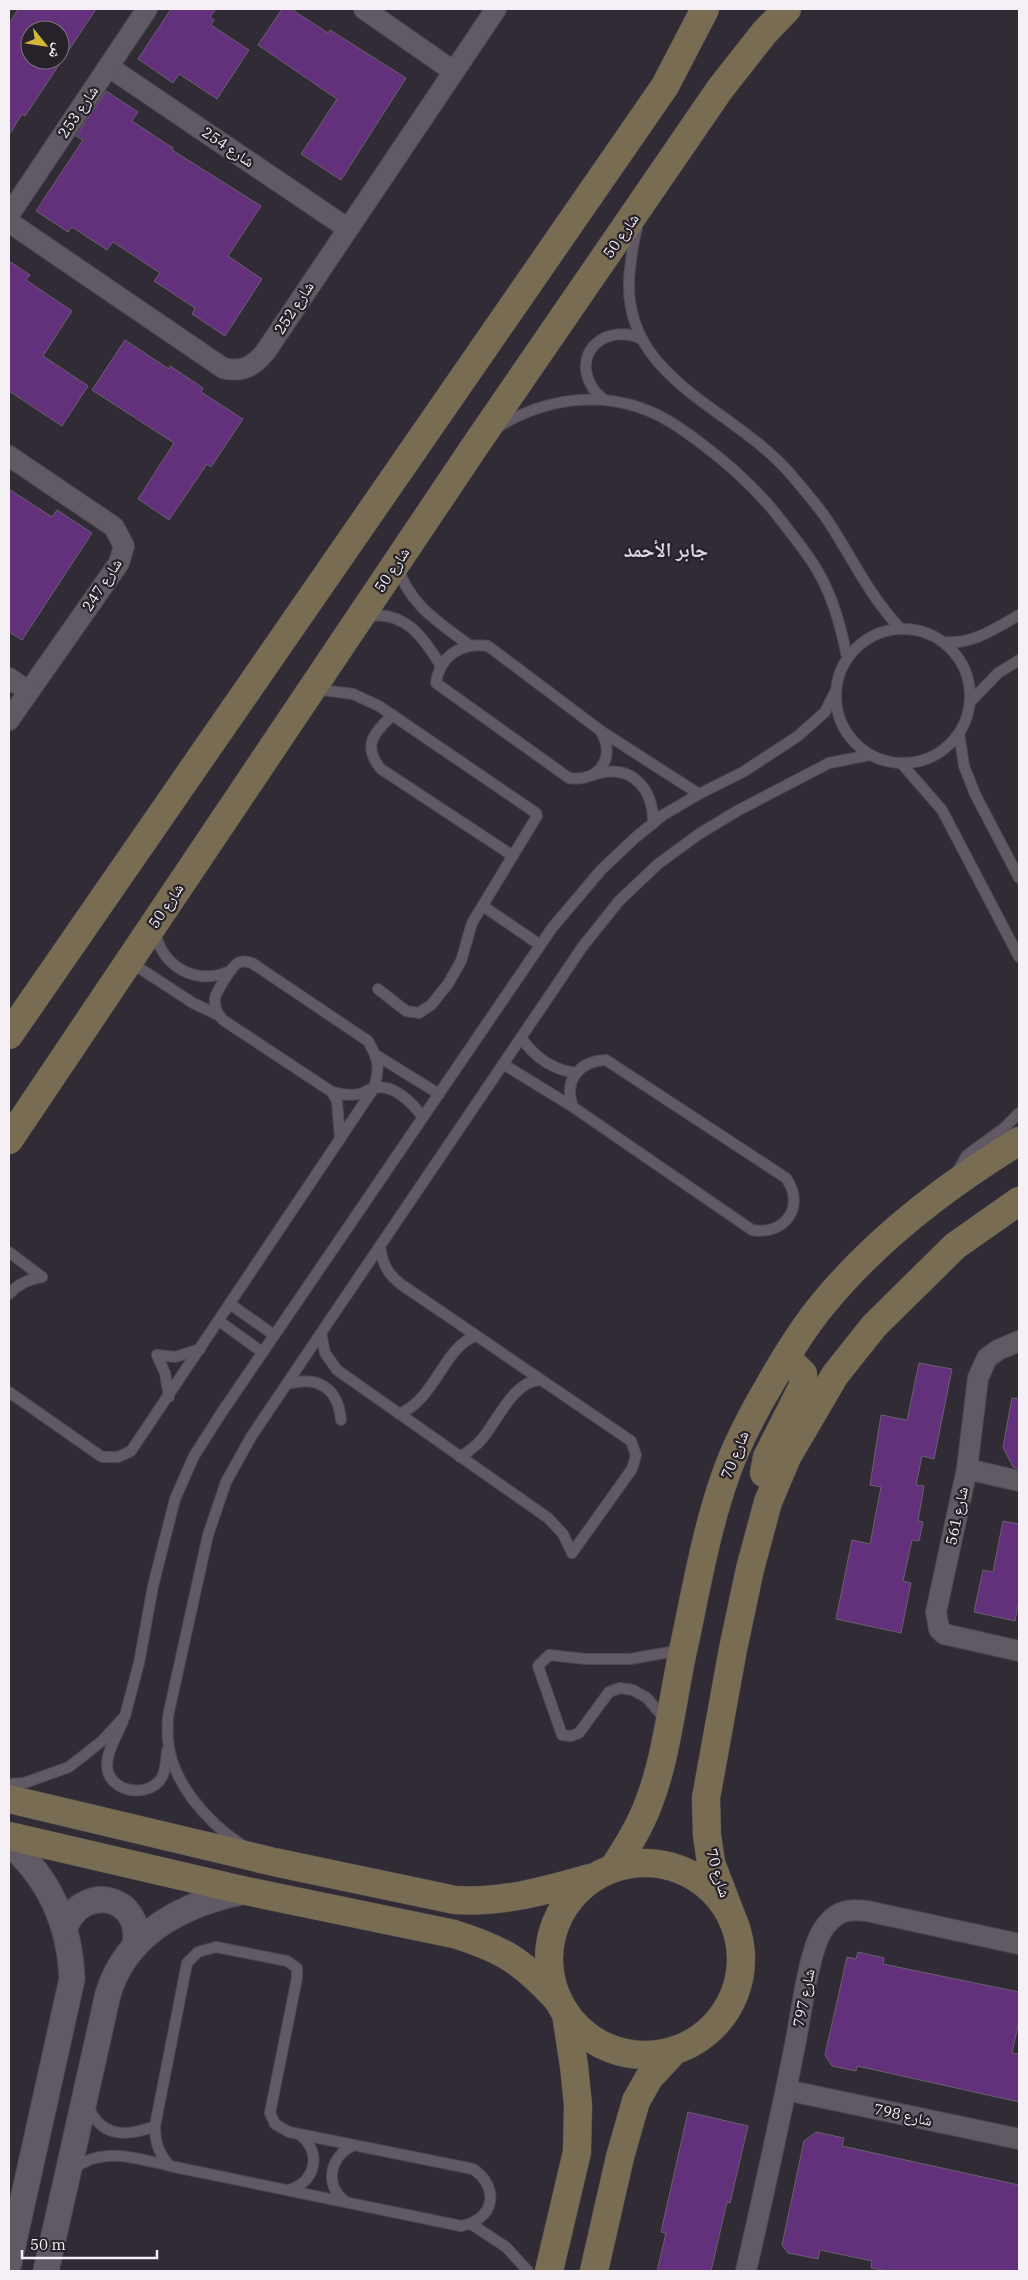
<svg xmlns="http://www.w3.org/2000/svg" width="1028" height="2280" font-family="'IBM Plex Serif','Noto Naskh Arabic',serif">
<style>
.building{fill:#63307b;stroke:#68616c;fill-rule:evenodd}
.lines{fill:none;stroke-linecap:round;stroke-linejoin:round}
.service-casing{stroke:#4e4950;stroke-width:12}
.minor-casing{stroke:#4e4950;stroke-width:22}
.tertiary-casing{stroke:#4e4950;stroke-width:27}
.secondary-casing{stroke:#4e4950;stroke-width:29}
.service{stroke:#615a65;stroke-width:10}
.minor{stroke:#615a65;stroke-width:20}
.tertiary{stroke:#615a65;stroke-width:25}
.secondary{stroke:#786d53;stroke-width:28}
.labels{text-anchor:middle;stroke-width:4.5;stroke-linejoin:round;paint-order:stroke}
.street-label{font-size:15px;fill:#f4f0f6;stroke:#27222a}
.district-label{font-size:20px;font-weight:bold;fill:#dcd4e1;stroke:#27222a}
</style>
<rect width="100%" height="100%" fill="#312b35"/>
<g class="building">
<path d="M 18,9 L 96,9 L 25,116 L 22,114 L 9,135 L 9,24 ZM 30,30 L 60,30 L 60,60 L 30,60 Z"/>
<path d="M 171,9 L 216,9 L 210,17 L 214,20 L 211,25 L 249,50 L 217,99 L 179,74 L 173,83 L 138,59 Z"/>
<path d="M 282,9 L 291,9 L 328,33 L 330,30 L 406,78 L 341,180 L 301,154 L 337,99 L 258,45 Z"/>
<path d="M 106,91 L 138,112 L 132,121 L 173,148 L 172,150 L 261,206 L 228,256 L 262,279 L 225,336 L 192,314 L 195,308 L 154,281 L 160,273 L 113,242 L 107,250 L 72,227 L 68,232 L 36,211 L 83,140 L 76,136 Z"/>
<path d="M 9,261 L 30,275 L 26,280 L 72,311 L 43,356 L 88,386 L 62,426 L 9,391 Z"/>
<path d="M 125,340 L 169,369 L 170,366 L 203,388 L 201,392 L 243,419 L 211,467 L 207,464 L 169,520 L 138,499 L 174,443 L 92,390 Z"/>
<path d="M 9,489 L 52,517 L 57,510 L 92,533 L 22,640 L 9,632 Z"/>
<path d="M 919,1363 L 952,1369 L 934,1459 L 922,1456 L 916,1485 L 924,1486 L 918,1521 L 923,1522 L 919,1541 L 912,1540 L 903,1581 L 911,1583 L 901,1633 L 836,1619 L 852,1540 L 870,1544 L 881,1487 L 870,1485 L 881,1415 L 907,1420 Z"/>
<path d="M 1012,1398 L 1019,1399 L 1019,1469 L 1013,1467 L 1003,1447 Z"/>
<path d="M 1003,1521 L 1019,1524 L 1019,1600 L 1015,1621 L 974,1612 L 983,1570 L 993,1572 Z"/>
<path d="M 858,1952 L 884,1958 L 883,1964 L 1019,1992 L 1019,2021 L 1012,2053 L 1019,2054 L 1019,2102 L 857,2066 L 856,2071 L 832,2066 L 825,2055 L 847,1957 L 856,1959 Z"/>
<path d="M 688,2112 L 748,2126 L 730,2203 L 727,2202 L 711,2271 L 657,2271 L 666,2233 L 661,2232 Z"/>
<path d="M 816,2132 L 844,2138 L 842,2146 L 1019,2185 L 1019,2271 L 887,2271 L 871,2268 L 872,2261 L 820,2250 L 818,2259 L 788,2253 L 782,2245 L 804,2141 Z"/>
</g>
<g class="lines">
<g class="service-casing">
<g id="service">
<path d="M 637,228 C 633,241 632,254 630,268 C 616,380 735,406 793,477 C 805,491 818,506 828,521 C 853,559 868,594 900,628"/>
<path d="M 603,399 C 599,395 593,390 591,385 C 572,350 609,323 641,339"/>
<path d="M 498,427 C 550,395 612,389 667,420 C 678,426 688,434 698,441 C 729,464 757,489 780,519 C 796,540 814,561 825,585 C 836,608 842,632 847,657"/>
<path d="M 398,567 C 409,605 440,623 469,645"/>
<path d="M 365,617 C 404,608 424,638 441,666"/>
<circle cx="903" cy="696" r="67"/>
<path d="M 944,642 C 972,645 996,628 1019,615"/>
<path d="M 315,689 L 353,694 L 379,706 L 536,813 L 537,816 L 472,923 L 461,961 L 448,984 L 431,1005 L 419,1013 L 406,1011 L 378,989"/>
<path d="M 970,702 L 998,673 L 1019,660"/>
<path d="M 393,715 C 373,733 362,746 381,769 L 513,856"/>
<path d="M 959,733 L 964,766 L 975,794 L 1019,878"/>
<path d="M 902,764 L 942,810 L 1019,957"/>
<path d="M 594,774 C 609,764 610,747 601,732"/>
<path d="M 653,824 C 654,792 635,765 600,773 C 589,776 582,780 569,778 L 436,683 C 440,656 461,642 488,646 L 601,731 L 699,794"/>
<path d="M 483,906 L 540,945"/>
<path d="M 155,932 C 163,967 195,986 230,971"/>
<path d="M 130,962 L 193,1003 L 218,1015"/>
<path d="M 521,1038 C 535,1057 551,1069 575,1073"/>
<path d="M 376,1055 L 439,1094"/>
<path d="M 503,1064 L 573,1107 L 752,1230 C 785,1236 806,1206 786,1178 L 606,1060 C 579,1061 563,1081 573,1107"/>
<path d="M 332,1092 L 337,1101 L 340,1139"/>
<path d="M 957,1172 L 967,1155 L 1004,1128 L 1019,1113"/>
<path d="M 380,1246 C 382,1263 388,1275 402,1285 L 631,1441 L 636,1455 L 632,1469 L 572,1553"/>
<path d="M 9,1252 L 42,1277"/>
<path d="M 9,1294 C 18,1284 28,1279 42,1277"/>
<path d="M 230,1304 L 274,1335"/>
<path d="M 219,1321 L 262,1352"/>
<path d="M 321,1333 L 325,1353 L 337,1370 L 548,1518 L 563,1534 L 572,1553"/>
<path d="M 157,1355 L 175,1357 L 200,1349"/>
<path d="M 157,1355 L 165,1373 L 169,1397"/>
<path d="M 287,1384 C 318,1375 338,1388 341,1420"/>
<path d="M 9,1392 L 102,1457 L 118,1457 L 131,1451 L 374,1088 C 380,1067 379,1060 368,1041 L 252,963 C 249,962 244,961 240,962 C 233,964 217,990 215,998 C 214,1007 217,1014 223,1020 L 332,1092 C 341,1094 350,1096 359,1094 C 364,1093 369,1089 374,1088 C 394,1083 412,1103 423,1117"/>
<path d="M 399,1414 C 436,1399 444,1346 476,1336"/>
<path d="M 460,1457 C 468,1452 475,1447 482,1439 C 498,1420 514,1380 541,1380"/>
<path d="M 665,1719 L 647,1698 L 633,1690 L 620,1688 L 609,1692 L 579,1733 L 571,1736 L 562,1735 L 538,1666 L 549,1655 L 586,1659 L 630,1659 L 682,1650"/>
<path d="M 123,1721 C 118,1734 107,1750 107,1765 C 107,1792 149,1800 162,1777 C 166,1770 166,1759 167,1751"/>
<path d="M 9,1784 L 24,1783 L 69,1767 L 102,1741 L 125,1716 L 139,1663 L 153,1586 L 175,1499 L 194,1456 L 220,1415 L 552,928 L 602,869 L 636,837 L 663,815 L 699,794 L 743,772 L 798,736 L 825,712 L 835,692"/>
<path d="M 242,1845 C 208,1823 171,1782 168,1740 C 167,1732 168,1724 168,1716 L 208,1535 L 226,1482 L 251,1437 L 321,1333 L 583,946 L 619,901 L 658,864 L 699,834 L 737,811 L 829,763 L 870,755"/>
<path d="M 88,2106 C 101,2138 127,2137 155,2126"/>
<path d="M 73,2169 C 103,2146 136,2158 170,2166 L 461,2226 C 494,2220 501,2188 473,2169 L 289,2132 L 275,2124 L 270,2113 L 297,1978 L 297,1968 L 287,1961 L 216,1947 L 198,1952 L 187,1963 L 155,2126 C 155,2143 159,2154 170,2166"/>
<path d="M 288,2190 C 315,2184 323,2152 300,2135"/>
<path d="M 346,2202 C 323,2185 330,2156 354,2145"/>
<path d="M 471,2224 L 506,2247 L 528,2271"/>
</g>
</g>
<g class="minor-casing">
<g id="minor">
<path d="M 364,9 L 453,71"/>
<path d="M 109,67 L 347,228"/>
<path d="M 9,215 L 147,9"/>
<path d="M 9,222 L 223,368 C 243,373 254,366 266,351 L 496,9"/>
<path d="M 9,456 L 114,527 L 124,546 L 119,563 L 9,720"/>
<path d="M 9,678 L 28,691"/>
<path d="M 1019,1341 L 998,1350 L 987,1358 L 978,1378 L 967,1469 L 936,1612 L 939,1629 L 944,1634 L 1019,1651"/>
<path d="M 967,1469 L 1019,1481"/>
<path d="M 786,2090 L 1019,2139"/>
<path d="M 746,2271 C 763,2196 780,2121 795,2045 C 801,2016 808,1955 822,1931 C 834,1912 846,1908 867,1911 L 1019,1944"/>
</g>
</g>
<g class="tertiary-casing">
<g id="tertiary">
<path d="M 9,1843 C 50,1879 70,1925 72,1979 L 9,2263"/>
<path d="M 65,1927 C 83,1882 143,1896 135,1944"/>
<path d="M 46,2271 L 108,1994 C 127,1931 186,1903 246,1891"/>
</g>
</g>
<g class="secondary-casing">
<g id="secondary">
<path d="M 9,1035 L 665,86 L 705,9"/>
<path d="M 9,1140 L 477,443 L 720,89 L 764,33 L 787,9"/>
<path d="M 764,1473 L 767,1457 L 803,1386 L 803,1374 L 786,1357"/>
<path d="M 9,1799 L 274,1862 L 455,1900 C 502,1903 545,1891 590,1878"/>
<path d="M 9,1836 L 246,1891 L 454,1934 C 502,1949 522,1961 556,1998"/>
<circle cx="645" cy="1959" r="96"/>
<path d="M 614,1867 C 624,1852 634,1836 642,1819 C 667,1765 671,1703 684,1646 C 696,1590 706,1531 725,1477 C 736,1444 753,1413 770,1384 C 786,1356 803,1328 823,1304 C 877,1238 947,1185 1019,1141"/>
<path d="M 736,1928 L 711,1863 L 707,1835 L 706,1798 L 733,1649 L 750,1569 L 768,1502 L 787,1457 L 835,1375 L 874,1326 L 955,1246 L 1019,1201"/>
<path d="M 549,2271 L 577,2152 L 578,2105 L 574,2066 L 566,2014"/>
<path d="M 594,2271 L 620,2157 L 636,2101 L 649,2078 L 674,2051"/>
</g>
</g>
<use href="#service" class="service"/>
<use href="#minor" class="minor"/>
<use href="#tertiary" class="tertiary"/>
<use href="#secondary" class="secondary"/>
</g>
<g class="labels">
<g class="street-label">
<text transform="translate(78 112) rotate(-56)" y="5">شارع 253</text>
<text transform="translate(228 147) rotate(34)" y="5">شارع 254</text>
<text transform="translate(621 236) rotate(-55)" y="5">شارع 50</text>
<text transform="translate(294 308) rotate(-57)" y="5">شارع 252</text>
<text transform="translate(392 570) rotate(-56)" y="5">شارع 50</text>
<text transform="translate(102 585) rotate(-57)" y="5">شارع 247</text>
<text transform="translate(166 906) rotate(-56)" y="5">شارع 50</text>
<text transform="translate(735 1455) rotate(-68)" y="5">شارع 70</text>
<text transform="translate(957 1516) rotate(-78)" y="5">شارع 561</text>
<text transform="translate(718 1873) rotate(73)" y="5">شارع 70</text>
<text transform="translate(804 1998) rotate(-79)" y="5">شارع 797</text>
<text transform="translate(903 2115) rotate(12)" y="5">شارع 798</text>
</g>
<g class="district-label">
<text x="666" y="557">جابر الأحمد</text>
</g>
</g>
<rect width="1028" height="2280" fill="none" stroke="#f4f0f6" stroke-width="20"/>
<g transform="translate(45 45) rotate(120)"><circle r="24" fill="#27222a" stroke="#79747c"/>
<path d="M0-4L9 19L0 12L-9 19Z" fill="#d2b736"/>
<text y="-8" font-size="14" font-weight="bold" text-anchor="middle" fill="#f4f0f6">ش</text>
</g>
<path d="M22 2250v8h135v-8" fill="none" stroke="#f4f0f6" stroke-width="2.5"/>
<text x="30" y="2250" font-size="15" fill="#f4f0f6" stroke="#27222a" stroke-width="4" paint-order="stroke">50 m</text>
</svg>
